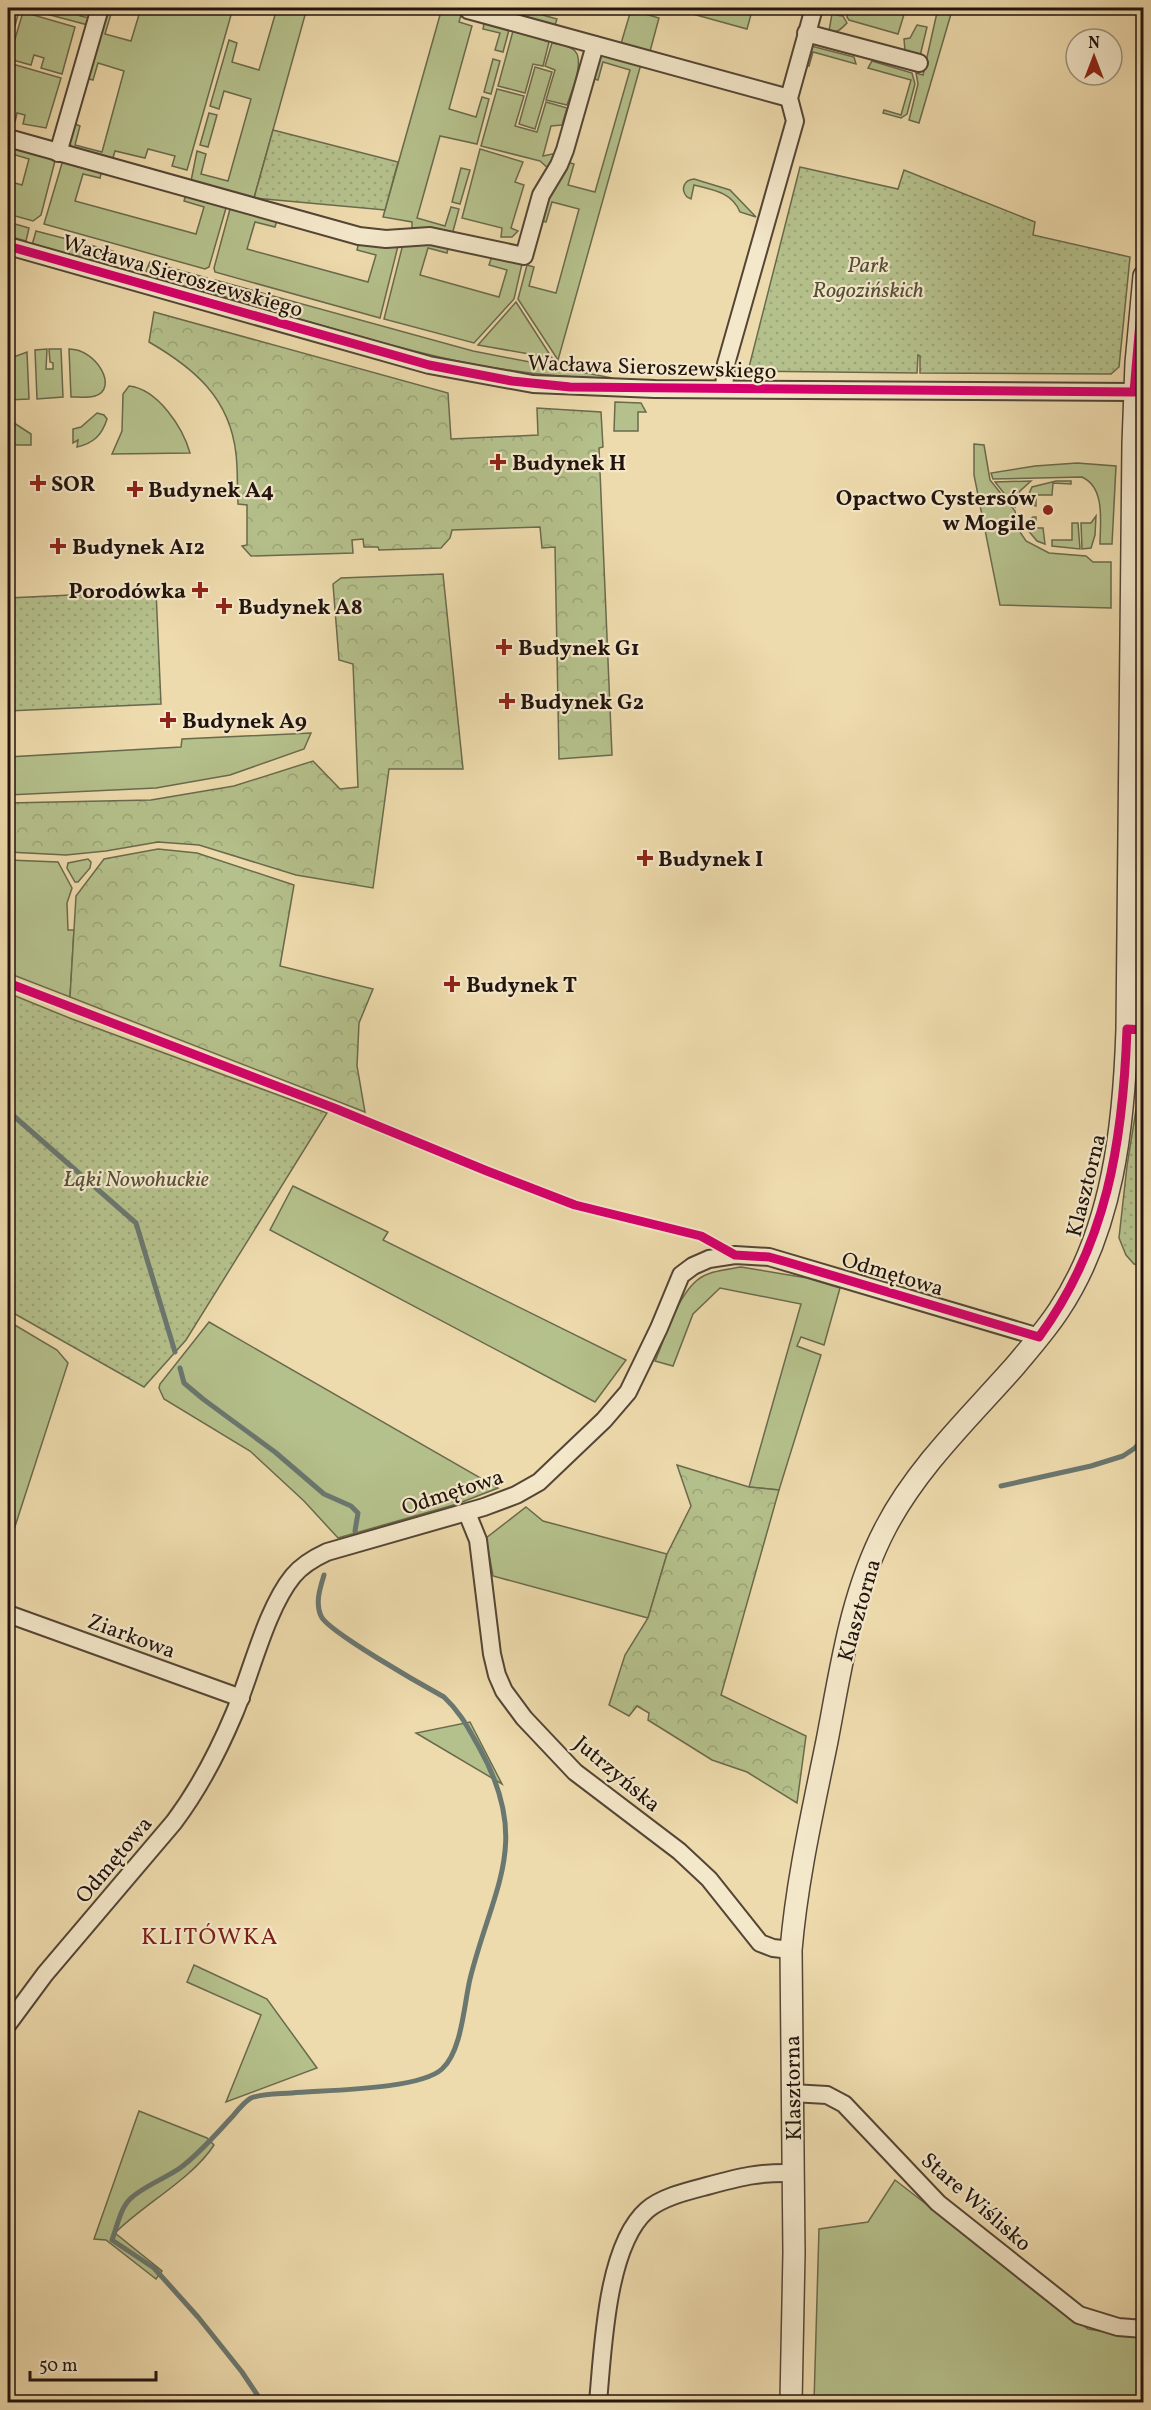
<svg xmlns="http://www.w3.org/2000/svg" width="1151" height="2410" font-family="Vollkorn,serif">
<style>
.grass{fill:#b5c18c;stroke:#6a6a4d;stroke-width:1.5}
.forest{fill:url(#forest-crowns);stroke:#6a6a4d;stroke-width:1.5}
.park{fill:url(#park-dots);stroke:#6a6a4d;stroke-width:1.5}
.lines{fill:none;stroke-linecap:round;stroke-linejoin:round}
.stream{stroke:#6a7770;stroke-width:5}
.minor-casing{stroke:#544536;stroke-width:20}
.tertiary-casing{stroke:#544536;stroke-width:24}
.minor{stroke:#f4e8ca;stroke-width:16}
.tertiary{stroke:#f4e8ca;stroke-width:21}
.cycleway-casing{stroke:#f4e8ca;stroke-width:13}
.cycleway{stroke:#d6006c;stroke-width:9}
.poi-dot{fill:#8f2418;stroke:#f4e8ca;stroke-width:2}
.labels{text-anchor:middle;stroke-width:4.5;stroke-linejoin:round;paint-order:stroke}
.park-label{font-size:22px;font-style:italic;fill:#54503a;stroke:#f4e8ca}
.street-label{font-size:22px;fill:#20130e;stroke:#f4e8ca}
.poi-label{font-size:22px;font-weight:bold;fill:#20130e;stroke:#f4e8ca;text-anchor:start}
.neighbourhood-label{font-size:24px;letter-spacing:1.5px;fill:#7a1f14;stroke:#f4e8ca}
</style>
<defs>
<pattern id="forest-crowns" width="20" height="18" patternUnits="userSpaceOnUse" patternTransform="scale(1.5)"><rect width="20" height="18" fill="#b5c18c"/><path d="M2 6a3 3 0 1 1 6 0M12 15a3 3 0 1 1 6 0" fill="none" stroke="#9ba578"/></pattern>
<pattern id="park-dots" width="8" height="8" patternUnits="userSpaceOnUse" patternTransform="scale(1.5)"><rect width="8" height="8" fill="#b5c18c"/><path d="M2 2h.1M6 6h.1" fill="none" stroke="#9ba578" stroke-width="1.8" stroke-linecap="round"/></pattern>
</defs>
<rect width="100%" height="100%" fill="#eedbad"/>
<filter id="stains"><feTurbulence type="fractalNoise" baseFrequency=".00333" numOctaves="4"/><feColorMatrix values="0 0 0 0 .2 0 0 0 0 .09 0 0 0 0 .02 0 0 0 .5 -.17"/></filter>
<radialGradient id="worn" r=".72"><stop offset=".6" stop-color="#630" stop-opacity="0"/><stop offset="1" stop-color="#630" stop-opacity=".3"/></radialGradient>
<g class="grass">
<path d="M 8,8 L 19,11 L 8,51 Z"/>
<path d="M 24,8 L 82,8 L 80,16 L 90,18 L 88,25 Z"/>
<path d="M 141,8 L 233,8 L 187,170 L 172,166 L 175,156 L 148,149 L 145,158 L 115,151 L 112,161 L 72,148 L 69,141 L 73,123 L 80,126 L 75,145 L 102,152 L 124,71 L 98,63 L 93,80 L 85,78 L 104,11 L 111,14 L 105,34 L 131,41 Z"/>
<path d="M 277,8 L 307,8 L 254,198 L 191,181 L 197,151 L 206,154 L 201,174 L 228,181 L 251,99 L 224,91 L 219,109 L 210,106 L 229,40 L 237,43 L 232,62 L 259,70 Z"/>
<path d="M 442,8 L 463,8 L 459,22 L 472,26 L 449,109 L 476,117 L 482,97 L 489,99 L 477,144 L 440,136 L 417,218 L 445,226 L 451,207 L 459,209 L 452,235 L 412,233 L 412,222 L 383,217 Z"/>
<path d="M 671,8 L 750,8 L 749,10 L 752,11 L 747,29 Z"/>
<path d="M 833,8 L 837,9 L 836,15 L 843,16 L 847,23 C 841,29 838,33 829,31 Z"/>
<path d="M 849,8 L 906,8 L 898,34 L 849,20 L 847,17 Z"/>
<path d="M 938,8 L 946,8 L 945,12 L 951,14 L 919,123 L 909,120 L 918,84 L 916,73 L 923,75 Z"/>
<path d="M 525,10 L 557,19 L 554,28 L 522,19 Z"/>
<path d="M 631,10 L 659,18 L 649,55 L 620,47 Z"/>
<path d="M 23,12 L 75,27 L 62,74 L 41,68 L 44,58 L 34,55 L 31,65 L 9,59 Z"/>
<path d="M 485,19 L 507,26 L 509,30 L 503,52 L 495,50 L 500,33 L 483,29 Z"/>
<path d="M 917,25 L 927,27 L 920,56 L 905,51 L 904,39 L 910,38 Z"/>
<path d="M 513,31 L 549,42 L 543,66 L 533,64 L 525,93 L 498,86 Z"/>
<path d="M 552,43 C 559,45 569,45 575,51 C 585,61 571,93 567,105 L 546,100 L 555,70 L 545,66 Z"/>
<path d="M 811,46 L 854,57 L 856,64 L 813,52 L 809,66 L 805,65 Z"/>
<path d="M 604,55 L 641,64 L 558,360 L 518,299 L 527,265 L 534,267 L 529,286 L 556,293 L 579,209 L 552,202 L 546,222 L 540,220 L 547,197 L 567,162 L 574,164 L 568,185 L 595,192 L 630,70 L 603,62 L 598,80 L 591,78 L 600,57 Z"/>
<path d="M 493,59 L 500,61 L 491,94 L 484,92 Z"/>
<path d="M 872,61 L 912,73 L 915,84 L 907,114 L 901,118 L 883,113 L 884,110 L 901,115 L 911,80 L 868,68 Z"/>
<path d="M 9,63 L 61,78 L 46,128 L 23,124 L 25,115 L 17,113 L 15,122 L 8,120 Z"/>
<path d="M 535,67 L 552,72 L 535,129 L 519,124 Z"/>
<path d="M 497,89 L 524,96 L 515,126 L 537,132 L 546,102 L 567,108 L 562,125 L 551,126 L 543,156 L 557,153 L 549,169 L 540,161 L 481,146 Z"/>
<path d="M 209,113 L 217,115 L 208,147 L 200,145 Z"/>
<path d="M 14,145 L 56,157 L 41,215 L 33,221 L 8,214 L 8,181 L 22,185 L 29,159 L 12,154 Z"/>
<path d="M 480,149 L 523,162 L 515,182 L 524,185 L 511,228 L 518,231 L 512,237 L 501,237 L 502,228 L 462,218 Z"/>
<path d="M 63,160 L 102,170 L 100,178 L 83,174 L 75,201 L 196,234 L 204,207 L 184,201 L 186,194 L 224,204 L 226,208 L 209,267 L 205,269 L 44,224 Z"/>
<path d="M 461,168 L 470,170 L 460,204 L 452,202 Z"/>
<path d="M 694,179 L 730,190 L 756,217 L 740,212 C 732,192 713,190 694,185 L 691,199 L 687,197 C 680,189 684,180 694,179 Z"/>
<path d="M 233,206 L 277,220 L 275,227 L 255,222 L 247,249 L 368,282 L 376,255 L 357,250 L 359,242 L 398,246 L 380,318 L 215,272 L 214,268 L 230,209 Z"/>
<path d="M 8,222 L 29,228 L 26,241 L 8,236 Z"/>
<path d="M 36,231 L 113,251 L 112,261 L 91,261 L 32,245 Z"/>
<path d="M 403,244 L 449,244 L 447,253 L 428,248 L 420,275 L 499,297 L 507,270 L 489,265 L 492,256 L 522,264 L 514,299 L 474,343 L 384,319 Z"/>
<path d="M 150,262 L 207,278 L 203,293 L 164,281 L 146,271 Z"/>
<path d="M 215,280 L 473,351 L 612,378 C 475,379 341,330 212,293 Z"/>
<path d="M 516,302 L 552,358 L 478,345 Z"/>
<path d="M 47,349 L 46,369 L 53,369 L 53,363 L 50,362 L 49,349 L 61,349 L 63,397 L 37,399 L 35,350 Z"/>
<path d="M 69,349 C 97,349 119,389 95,396 C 88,398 79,397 71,397 Z"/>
<path d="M 27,352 L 29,399 L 8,400 L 8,359 Z"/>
<path d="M 129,386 C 158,389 183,428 190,453 L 112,454 L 122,431 L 123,394 Z"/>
<path d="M 615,402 L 641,403 L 646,412 L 638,412 L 638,431 L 614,431 Z"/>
<path d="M 97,413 L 104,415 L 107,419 C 102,435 94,443 77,447 L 78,440 L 73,443 L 73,429 L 81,427 Z"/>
<path d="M 8,419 L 31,434 L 31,445 L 17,445 L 8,442 Z"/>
<path d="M 974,444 L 984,445 L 990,480 L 1015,511 L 1018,529 L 1026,541 L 1049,553 L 1086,556 L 1093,562 L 1111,562 L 1111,608 L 1000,605 L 974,475 Z"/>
<path d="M 1077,463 L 1116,466 L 1112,544 L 1100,544 C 1100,523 1106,488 1082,477 L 993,479 L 991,473 L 1035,466 Z"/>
<path d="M 1031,481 L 1020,491 L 1015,507 L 995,482 Z"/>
<path d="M 1056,481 L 1071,481 L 1071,484 L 1053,483 L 1052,495 L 1036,495 L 1036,506 L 1029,504 L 1027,498 L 1032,487 Z"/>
<path d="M 1096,516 L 1095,535 L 1091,548 L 1082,549 L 1081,523 L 1091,523 Z"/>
<path d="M 1033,517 L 1036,517 L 1036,528 L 1043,528 L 1045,544 L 1037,541 L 1027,529 L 1028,521 Z"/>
<path d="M 1072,523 L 1078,523 L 1080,549 L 1052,546 L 1052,540 L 1072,540 Z"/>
<path d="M 311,733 L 304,749 L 230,775 L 156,788 L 8,795 L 8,757 L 181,747 L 182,739 Z"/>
<path d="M 88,859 L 91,862 L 90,868 L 78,882 L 75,882 L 67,868 L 68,863 Z"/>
<path d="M 8,860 L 58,862 L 72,888 L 67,903 L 68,930 L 74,930 L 70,997 L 8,973 Z"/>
<path d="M 293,1186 L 388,1232 L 383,1240 L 626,1360 L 595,1402 L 270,1230 Z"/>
<path d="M 741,1267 L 807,1278 L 840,1288 L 824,1345 L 801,1337 L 797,1346 L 821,1355 L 779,1490 L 749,1487 L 801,1304 L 720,1288 L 693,1314 L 673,1366 L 655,1361 C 666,1337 680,1283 708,1274 C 718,1270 730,1269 741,1267 Z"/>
<path d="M 8,1321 L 57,1350 L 68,1363 L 8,1548 Z"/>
<path d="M 209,1322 L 498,1488 L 457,1504 L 338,1538 L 304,1501 L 250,1451 L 164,1399 L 159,1388 L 160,1384 Z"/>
<path d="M 526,1507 L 543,1521 L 667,1554 L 648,1618 L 493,1576 L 486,1538 Z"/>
<path d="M 470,1722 L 502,1784 L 416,1733 Z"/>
<path d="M 194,1965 L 267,1999 L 317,2068 L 226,2102 L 261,2015 L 187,1982 Z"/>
<path d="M 139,2111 L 207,2138 L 214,2145 C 193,2178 144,2204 115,2233 L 162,2271 L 156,2279 L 106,2240 L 94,2239 Z"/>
<path d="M 895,2180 L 1088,2329 L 1143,2338 L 1143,2402 L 814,2402 L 819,2229 L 868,2222 Z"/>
</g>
<g class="forest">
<path d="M 154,312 L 448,393 L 451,439 L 538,435 L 537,408 L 601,412 L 603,447 L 599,448 L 612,755 L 559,759 L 555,547 L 542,548 L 540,527 L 452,530 L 450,538 L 441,548 L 379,550 L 378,547 L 364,547 L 363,539 L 352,540 L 353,553 L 251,556 L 242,546 L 247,545 L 247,505 L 238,504 C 237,488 238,470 236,454 C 230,398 194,368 149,342 Z"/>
<path d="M 443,574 L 463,769 L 389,769 L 373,888 L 296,875 L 199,845 L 158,842 L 106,851 L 66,855 L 8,852 L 8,803 L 151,800 L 234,786 L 313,761 L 340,789 L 358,787 L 353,664 L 339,660 L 333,584 L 341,578 Z"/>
<path d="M 158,849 L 197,853 L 294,885 L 280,966 L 373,989 L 359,1023 L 357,1066 L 365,1112 L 70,997 L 76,896 L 104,859 Z"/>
<path d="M 677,1465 L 749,1487 L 779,1490 L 721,1695 L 806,1736 L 797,1803 L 747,1772 L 712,1760 L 648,1720 L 649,1713 L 637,1706 L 629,1716 L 609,1705 L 625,1655 L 648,1618 L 667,1554 L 691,1506 Z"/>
</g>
<g class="park">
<path d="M 273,130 L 398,162 L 385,210 L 254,198 Z"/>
<path d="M 800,167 L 898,189 L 904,170 L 1035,222 L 1033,235 L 1130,257 L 1119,367 L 1111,374 L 920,373 L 920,356 L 918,355 L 917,373 L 748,371 Z"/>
<path d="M 156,591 L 161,704 L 8,711 L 8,598 Z"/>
<path d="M 8,993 L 72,1019 L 327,1113 L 186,1340 L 144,1387 L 8,1310 Z"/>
<path d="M 1143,1066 L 1144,1265 L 1134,1264 L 1126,1255 L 1119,1238 L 1127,1166 Z"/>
</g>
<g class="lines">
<g class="stream">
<path d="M 8,1111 L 136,1223 L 175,1352"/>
<path d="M 180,1368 L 184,1383 L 203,1399 L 275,1452 L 324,1494 L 351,1506 L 358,1513 L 355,1531"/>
<path d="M 1001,1486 L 1091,1466 L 1123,1456 L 1135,1448 L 1144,1437"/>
<path d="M 262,2402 L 242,2372 L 198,2317 L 154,2268 L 112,2240 C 117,2227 120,2209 130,2199 C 142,2187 166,2178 180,2168 C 199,2154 216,2134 232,2117 C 237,2111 244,2102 251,2098 C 264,2093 279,2094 292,2093 C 325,2090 419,2090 442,2069 C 462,2051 464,2004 470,1979 C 493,1887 532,1843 480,1749 C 468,1728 461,1713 444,1697 C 424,1686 327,1631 321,1616 C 315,1603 320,1588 324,1575"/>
</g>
<g class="minor-casing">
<g id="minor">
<path d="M 469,8 L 468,10 L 789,98"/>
<path d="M 806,33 L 919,63"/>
<path d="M 8,138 L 359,236 L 386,239 L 430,236 L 524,256 L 541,195 L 559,165 L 565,150 L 595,45"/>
<path d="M 58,153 L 100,8"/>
<path d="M 8,246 L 429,365 L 533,384 L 655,389 L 1134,392"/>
<path d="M 724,389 L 726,364 L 795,121 L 789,98 L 814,8"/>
<path d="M 1127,1029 L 1144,1030"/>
<path d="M 467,1513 L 478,1540 L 492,1654 L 497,1675 L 504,1691 L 524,1718 L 575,1772 L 679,1851 L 709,1879 L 760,1943 L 773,1948 L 791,1950"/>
<path d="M 8,1614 L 241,1698"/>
<path d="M 8,2024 L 45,1974 L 174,1822 C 198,1790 218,1752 234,1714 C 251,1674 266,1609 293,1576 C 302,1565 314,1558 327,1552 L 484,1507 L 516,1495 L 539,1482 L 604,1420 L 628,1392 L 659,1328 L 681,1275 L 693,1266 L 709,1259 L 735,1255 L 769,1257 L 1039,1337"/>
<path d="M 792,2093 L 827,2095 L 844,2104 L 938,2203 L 1079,2315 L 1118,2327 L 1144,2329"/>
<path d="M 598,2402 C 603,2350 606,2246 647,2210 C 662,2197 688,2191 707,2186 C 740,2177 759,2172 793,2173"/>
</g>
</g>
<g class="tertiary-casing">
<path id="tertiary" d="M 791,2402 L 794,2253 L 791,1950 C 797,1879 813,1810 827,1741 C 841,1668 851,1593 886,1527 C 918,1466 970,1417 1015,1366 C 1030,1348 1046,1330 1059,1310 C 1113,1229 1124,1125 1127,1029 L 1133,444 L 1136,363 L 1144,276"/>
</g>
<use href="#minor" class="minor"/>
<use href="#tertiary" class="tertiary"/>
<g class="cycleway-casing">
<g id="cycleway">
<path d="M 8,246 L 429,365 L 512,381 L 570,387 L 1134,392 L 1144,276"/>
<path d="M 8,983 L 334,1108 L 487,1171 L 575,1205 L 701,1236 L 735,1255 L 769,1257 L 787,1262 L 1039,1337 C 1107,1244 1123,1142 1127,1029 L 1144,1030"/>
</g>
</g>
<use href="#cycleway" class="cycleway"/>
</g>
<g class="poi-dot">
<path d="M495 453h6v6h6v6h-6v6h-6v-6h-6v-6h6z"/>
<path d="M35 474h6v6h6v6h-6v6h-6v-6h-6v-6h6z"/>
<path d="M132 480h6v6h6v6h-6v6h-6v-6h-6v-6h6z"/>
<circle cx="1048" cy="510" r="6"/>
<path d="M55 537h6v6h6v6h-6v6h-6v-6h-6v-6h6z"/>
<path d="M197 581h6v6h6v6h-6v6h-6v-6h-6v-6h6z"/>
<path d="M221 597h6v6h6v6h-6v6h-6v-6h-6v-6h6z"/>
<path d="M501 638h6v6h6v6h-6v6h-6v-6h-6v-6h6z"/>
<path d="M504 692h6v6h6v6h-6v6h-6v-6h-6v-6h6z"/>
<path d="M165 711h6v6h6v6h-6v6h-6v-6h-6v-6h6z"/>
<path d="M642 849h6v6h6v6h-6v6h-6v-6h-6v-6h6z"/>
<path d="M449 975h6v6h6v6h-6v6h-6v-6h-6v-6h6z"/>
</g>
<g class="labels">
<g class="park-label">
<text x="868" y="272">Park<tspan x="868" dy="25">Rogozińskich</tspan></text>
<text x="136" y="1186">Łąki Nowohuckie</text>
</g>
<g class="street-label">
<text transform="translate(183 275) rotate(16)" y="8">Wacława Sieroszewskiego</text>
<text transform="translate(652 366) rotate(2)" y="8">Wacława Sieroszewskiego</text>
<text transform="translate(1085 1185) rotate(-76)" y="8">Klasztorna</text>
<text transform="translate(893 1273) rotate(17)" y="8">Odmętowa</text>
<text transform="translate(452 1491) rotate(-18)" y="8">Odmętowa</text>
<text transform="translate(858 1610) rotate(-74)" y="8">Klasztorna</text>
<text transform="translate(132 1635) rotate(20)" y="8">Ziarkowa</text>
<text transform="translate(618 1773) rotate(40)" y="8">Jutrzyńska</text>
<text transform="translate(113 1859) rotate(-50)" y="8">Odmętowa</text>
<text transform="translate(792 2088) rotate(-91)" y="8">Klasztorna</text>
<text transform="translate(977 2201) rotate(41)" y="8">Stare Wiślisko</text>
</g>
<g class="poi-label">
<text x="512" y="470">Budynek H</text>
<text x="51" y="491">SOR</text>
<text x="148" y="497">Budynek A4</text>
<text x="1036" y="505" text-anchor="end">Opactwo Cystersów<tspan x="1036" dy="25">w Mogile</tspan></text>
<text x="72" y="554">Budynek A12</text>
<text x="186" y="598" text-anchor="end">Porodówka</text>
<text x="238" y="614">Budynek A8</text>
<text x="518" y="655">Budynek G1</text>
<text x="520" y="709">Budynek G2</text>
<text x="182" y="728">Budynek A9</text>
<text x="658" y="866">Budynek I</text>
<text x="466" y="992">Budynek T</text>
</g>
<g class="neighbourhood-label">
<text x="210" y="1944">KLITÓWKA</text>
</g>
</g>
<rect width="1151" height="2410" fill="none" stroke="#eedbad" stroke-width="30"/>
<rect x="9" y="9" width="1133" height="2392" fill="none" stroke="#20130e" stroke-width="3"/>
<rect x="15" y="15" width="1121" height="2380" fill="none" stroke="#20130e" stroke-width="1.5"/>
<g transform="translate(1094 57)"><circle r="28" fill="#f4e8ca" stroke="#9f937f" stroke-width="1.5"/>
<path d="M0-4.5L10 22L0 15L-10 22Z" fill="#8f2418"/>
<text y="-9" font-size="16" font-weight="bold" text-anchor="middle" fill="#20130e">N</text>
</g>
<path d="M30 2371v9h126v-9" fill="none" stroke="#20130e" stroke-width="3"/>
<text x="39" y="2371" font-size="18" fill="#20130e" stroke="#f4e8ca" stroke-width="4.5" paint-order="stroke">50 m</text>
<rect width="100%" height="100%" filter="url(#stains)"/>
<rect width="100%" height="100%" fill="url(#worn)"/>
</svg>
